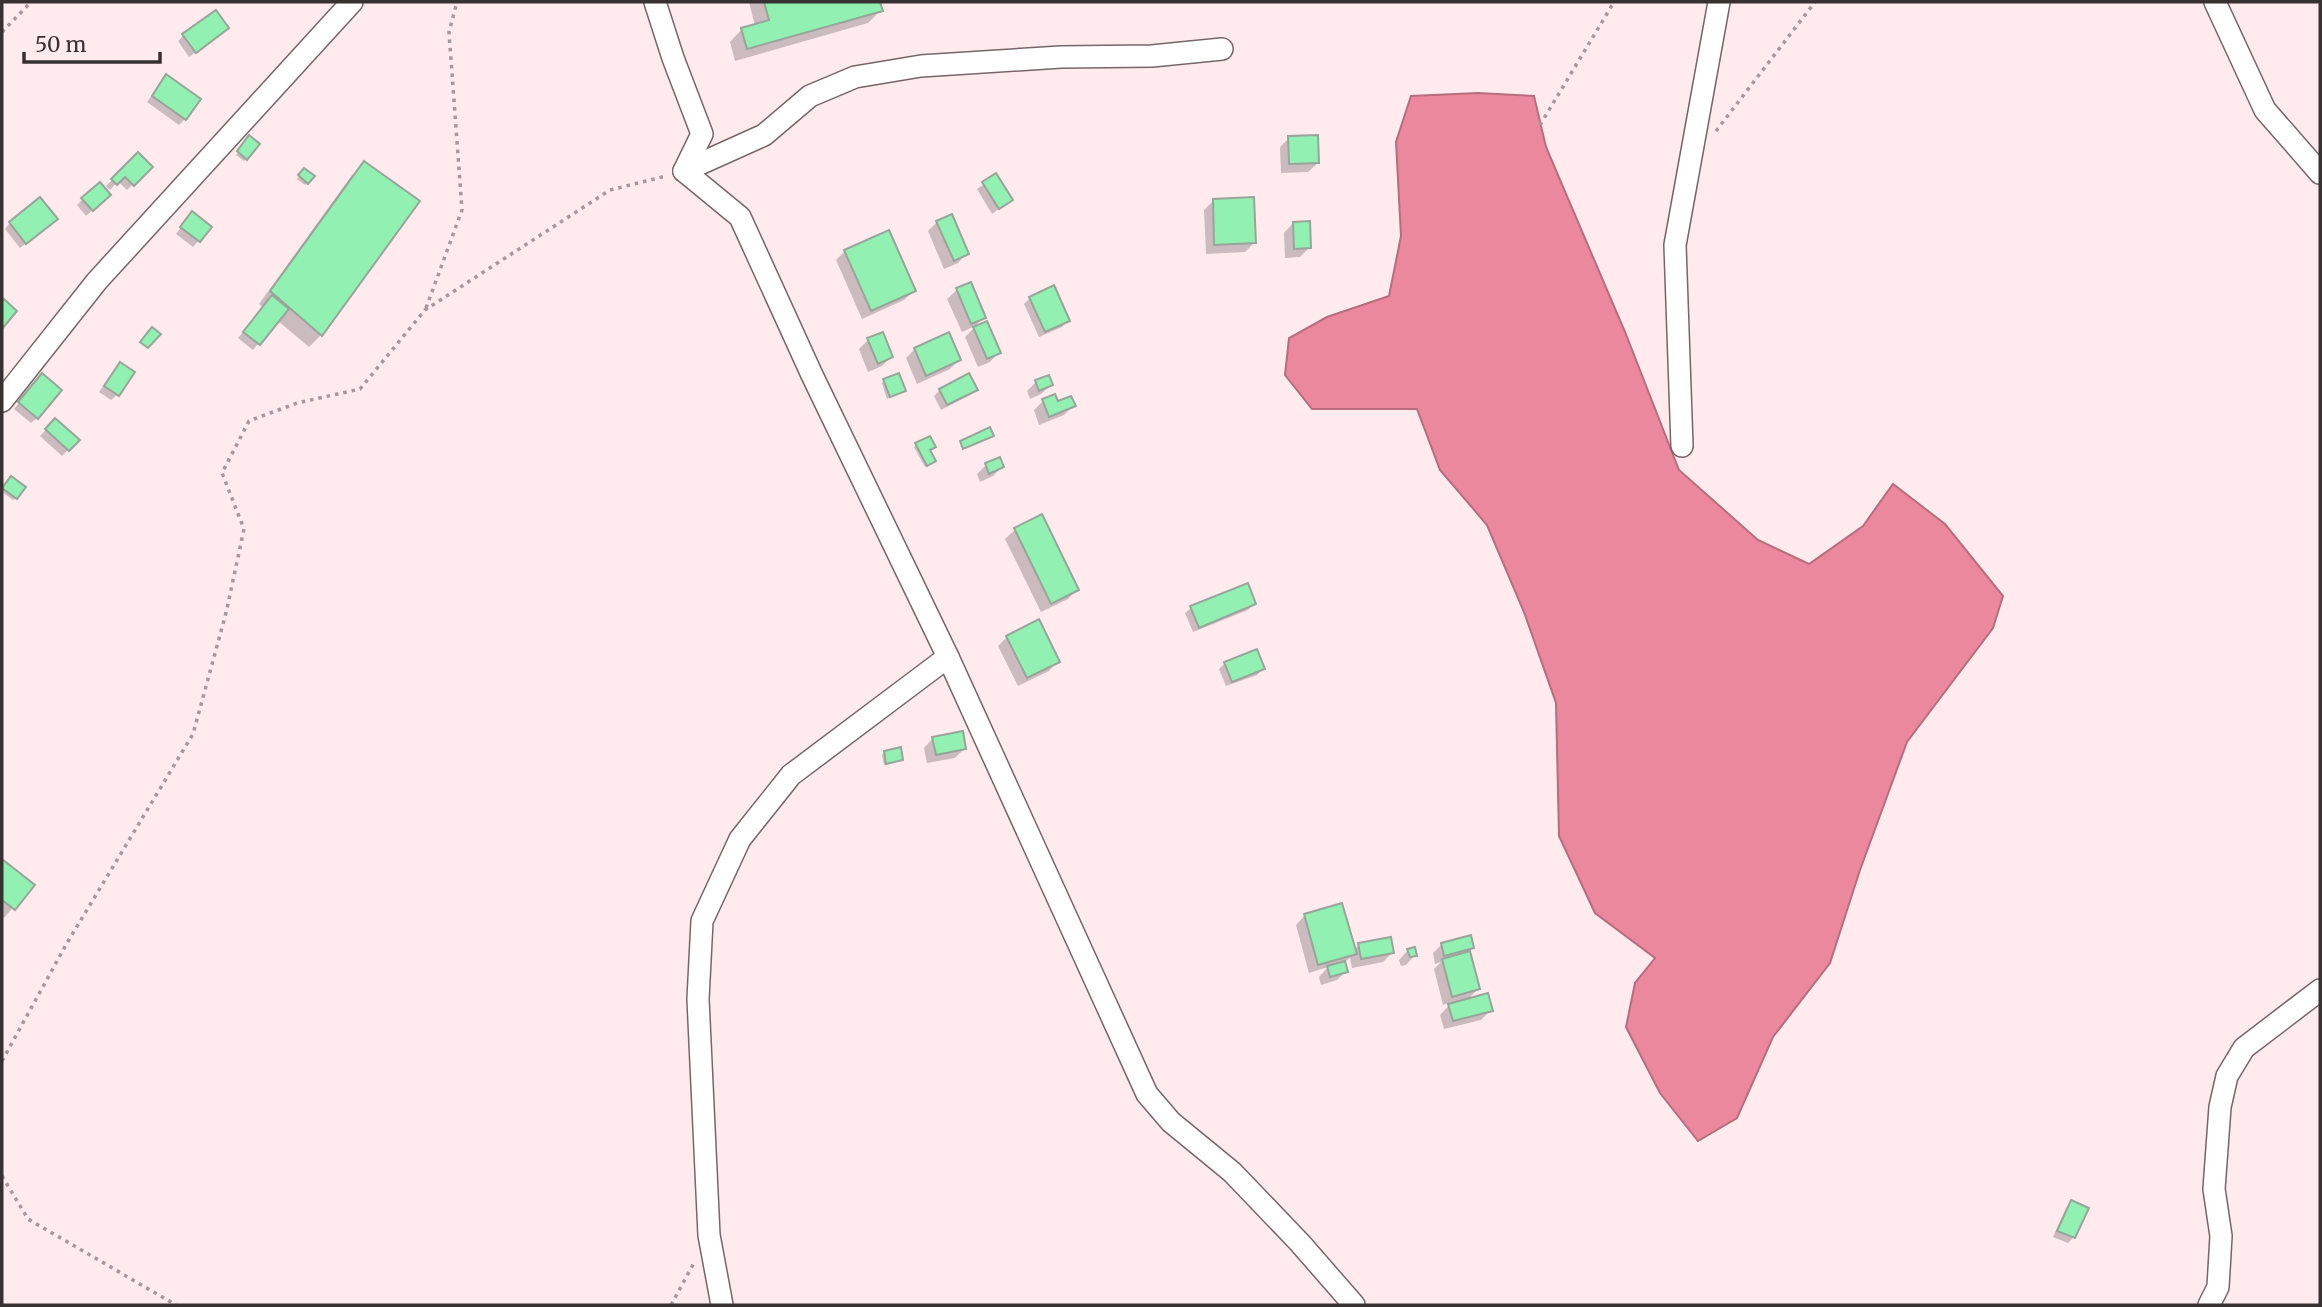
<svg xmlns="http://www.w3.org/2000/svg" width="2322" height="1307" font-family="Merriweather,serif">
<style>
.water{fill:#ec889e;stroke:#b66e7e;stroke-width:2}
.shadow{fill:#0003}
.building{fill:#92f0b2;stroke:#97a59b;stroke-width:2}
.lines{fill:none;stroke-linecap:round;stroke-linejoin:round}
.minor-casing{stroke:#776669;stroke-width:24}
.path{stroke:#a6979a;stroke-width:3.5;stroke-dasharray:3.5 5;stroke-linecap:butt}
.minor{stroke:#fff;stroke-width:21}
</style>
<rect width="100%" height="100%" fill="#ffeaee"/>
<path class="water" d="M 1478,93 L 1534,96 L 1546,147 L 1625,332 L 1679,470 L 1758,540 L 1809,564 L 1863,526 L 1893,484 L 1945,524 L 2003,596 L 1993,628 L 1907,742 L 1860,870 L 1830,963 L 1773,1037 L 1737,1118 L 1698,1141 L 1660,1093 L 1626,1027 L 1635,983 L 1655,958 L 1595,913 L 1559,836 L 1556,703 L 1524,612 L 1487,525 L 1440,470 L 1417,409 L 1312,409 L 1285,375 L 1289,338 L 1327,317 L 1389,296 L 1401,236 L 1396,142 L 1411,96 Z"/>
<g class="shadow">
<path d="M 749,2 L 879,2 L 881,10 L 868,23 L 735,61 L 730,42 L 742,29 L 755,26 Z"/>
<path d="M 221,34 L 189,57 L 178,41 L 183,36 Z"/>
<path d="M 161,82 L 185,119 L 179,125 L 147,102 Z"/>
<path d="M 250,138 L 257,144 L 244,161 L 236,155 Z"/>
<path d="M 1289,138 L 1318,163 L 1308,172 L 1281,173 L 1280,147 Z"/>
<path d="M 138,154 L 150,167 L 127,190 L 118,181 L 110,190 L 106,186 Z"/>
<path d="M 365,163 L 417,202 L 321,335 L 309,347 L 277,320 L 253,350 L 238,338 L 263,308 L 259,304 L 352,175 Z"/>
<path d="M 305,170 L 312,176 L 305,185 L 297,179 Z"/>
<path d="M 996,176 L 1010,200 L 992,214 L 977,189 Z"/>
<path d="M 83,199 L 103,201 L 86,216 L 77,205 Z"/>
<path d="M 1213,201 L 1254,243 L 1245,252 L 1206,254 L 1204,210 Z"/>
<path d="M 187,219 L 210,227 L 193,247 L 176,234 Z"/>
<path d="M 937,222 L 967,253 L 958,263 L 944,269 L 928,231 Z"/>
<path d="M 10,223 L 49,225 L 20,248 L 5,229 Z"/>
<path d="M 1293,223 L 1309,248 L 1300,257 L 1285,258 L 1284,233 Z"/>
<path d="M 845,251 L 914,291 L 904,300 L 862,319 L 836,260 Z"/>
<path d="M 970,284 L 984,317 L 975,326 L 962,332 L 947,299 L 957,290 Z"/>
<path d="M 1030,298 L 1067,321 L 1062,327 L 1039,337 L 1024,304 Z"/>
<path d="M 974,328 L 999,352 L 990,362 L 978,367 L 965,337 Z"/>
<path d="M 868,340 L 891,357 L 882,366 L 868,372 L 859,349 Z"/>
<path d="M 915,349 L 959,360 L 950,369 L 917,384 L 906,358 Z"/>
<path d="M 115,370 L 117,395 L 111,400 L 99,392 Z"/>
<path d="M 37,381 L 37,418 L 31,423 L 14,409 Z"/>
<path d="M 884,381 L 904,391 L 887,399 L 882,383 Z"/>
<path d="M 1036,382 L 1051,385 L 1041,394 L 1030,399 L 1027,391 Z"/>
<path d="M 976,389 L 970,395 L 941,410 L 934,396 L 940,390 Z"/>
<path d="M 1043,401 L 1057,403 L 1073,406 L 1064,415 L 1039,425 L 1034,410 Z"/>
<path d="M 55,420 L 77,440 L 62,456 L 40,436 Z"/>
<path d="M 917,445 L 928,451 L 931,464 L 925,467 L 914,447 Z"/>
<path d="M 986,465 L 1002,467 L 993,476 L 980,482 L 977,474 Z"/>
<path d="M 9,481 L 16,498 L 13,500 L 2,492 Z"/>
<path d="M 1041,516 L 1077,589 L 1068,599 L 1041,612 L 1005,539 L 1015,530 Z"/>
<path d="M 1254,604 L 1248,610 L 1193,632 L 1185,613 L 1191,608 Z"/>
<path d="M 1007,637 L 1058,661 L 1049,671 L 1018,686 L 998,646 Z"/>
<path d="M 1225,663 L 1263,669 L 1257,675 L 1226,686 L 1219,669 Z"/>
<path d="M 933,738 L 964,749 L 955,758 L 927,763 L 924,748 Z"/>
<path d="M 885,752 L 902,760 L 884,765 L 882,755 Z"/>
<path d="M 2,861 L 32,885 L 4,918 L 2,916 Z"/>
<path d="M 1305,915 L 1354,950 L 1359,945 L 1392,953 L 1383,962 L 1352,968 L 1350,958 L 1343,963 L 1346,971 L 1337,980 L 1321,985 L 1319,977 L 1328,967 L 1309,973 L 1296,925 Z"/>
<path d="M 1442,944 L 1472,948 L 1468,951 L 1478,989 L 1466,1001 L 1491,1010 L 1481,1020 L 1444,1029 L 1440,1015 L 1452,1002 L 1443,1005 L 1434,969 L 1441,962 L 1435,964 L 1433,953 Z"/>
<path d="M 1408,950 L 1415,955 L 1406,965 L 1401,966 L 1399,960 Z"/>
<path d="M 2071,1202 L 2074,1237 L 2068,1243 L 2053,1237 L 2066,1208 Z"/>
</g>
<g class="building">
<path d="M 764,2 L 880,2 L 883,11 L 747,49 L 741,28 L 769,20 Z"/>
<path d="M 216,10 L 229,28 L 196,53 L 182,34 Z"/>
<path d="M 166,74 L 201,99 L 186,120 L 152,96 Z"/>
<path d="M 249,135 L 260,144 L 247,160 L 237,151 Z"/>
<path d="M 1318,135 L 1319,163 L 1289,164 L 1288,136 Z"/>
<path d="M 138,152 L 153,167 L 134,186 L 125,177 L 117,185 L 111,179 Z"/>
<path d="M 364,161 L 420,201 L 322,336 L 270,291 Z"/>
<path d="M 304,168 L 315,176 L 308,184 L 298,175 Z"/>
<path d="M 996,173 L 1013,200 L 999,209 L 982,182 Z"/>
<path d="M 100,182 L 111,195 L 93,211 L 81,198 Z"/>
<path d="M 40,197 L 58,219 L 26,244 L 9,222 Z"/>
<path d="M 1254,197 L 1256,243 L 1214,245 L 1213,199 Z"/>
<path d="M 192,211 L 212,227 L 200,242 L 180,227 Z"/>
<path d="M 952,214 L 969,254 L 954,261 L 936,221 Z"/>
<path d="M 1310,221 L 1311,248 L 1294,249 L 1293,222 Z"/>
<path d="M 889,230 L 916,291 L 871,311 L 844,250 Z"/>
<path d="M 971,282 L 986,318 L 971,324 L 956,288 Z"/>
<path d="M 1054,285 L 1070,321 L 1045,332 L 1029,297 Z"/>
<path d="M 272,295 L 289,309 L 260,345 L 243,332 Z"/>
<path d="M 4,299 L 17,311 L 2,329 L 2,301 Z"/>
<path d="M 987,321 L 1001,353 L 987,359 L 973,327 Z"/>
<path d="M 152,327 L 161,334 L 148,348 L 140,342 Z"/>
<path d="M 883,332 L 893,357 L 878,364 L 867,338 Z"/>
<path d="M 949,332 L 961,360 L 926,376 L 914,348 Z"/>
<path d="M 120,362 L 135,372 L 119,396 L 104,386 Z"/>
<path d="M 42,373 L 62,390 L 38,419 L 18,402 Z"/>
<path d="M 899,373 L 906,391 L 890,397 L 883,379 Z"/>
<path d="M 969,373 L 978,390 L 947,405 L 939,389 Z"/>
<path d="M 1049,375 L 1053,385 L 1039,391 L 1035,380 Z"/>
<path d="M 1055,394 L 1058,401 L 1071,396 L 1076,406 L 1049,417 L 1042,399 Z"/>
<path d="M 55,418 L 80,440 L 69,451 L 45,429 Z"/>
<path d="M 990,427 L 994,436 L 963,449 L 960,441 Z"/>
<path d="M 930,436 L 936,447 L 930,450 L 936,461 L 927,466 L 915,443 Z"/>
<path d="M 1000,457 L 1004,467 L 989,474 L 985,463 Z"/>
<path d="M 11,476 L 26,487 L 17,499 L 2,488 Z"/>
<path d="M 1042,514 L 1079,590 L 1051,604 L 1014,528 Z"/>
<path d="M 1248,583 L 1256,604 L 1199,628 L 1190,606 Z"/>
<path d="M 1039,619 L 1060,662 L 1027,678 L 1006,636 Z"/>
<path d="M 1257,649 L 1265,669 L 1232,682 L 1224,662 Z"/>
<path d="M 963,731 L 966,749 L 936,755 L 932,737 Z"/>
<path d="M 901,747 L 903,760 L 886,764 L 884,751 Z"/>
<path d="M 2,859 L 35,885 L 15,910 L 2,900 Z"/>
<path d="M 1342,903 L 1357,954 L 1318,965 L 1304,914 Z"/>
<path d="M 1471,935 L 1474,948 L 1444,956 L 1441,943 Z"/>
<path d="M 1391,937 L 1394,953 L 1361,959 L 1358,943 Z"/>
<path d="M 1415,947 L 1417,956 L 1410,957 L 1407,949 Z"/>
<path d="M 1470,951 L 1480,989 L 1452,997 L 1442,959 Z"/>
<path d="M 1345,961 L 1348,972 L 1330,977 L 1327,966 Z"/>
<path d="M 1488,993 L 1493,1011 L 1453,1021 L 1448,1004 Z"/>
<path d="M 2071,1200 L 2089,1208 L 2075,1238 L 2057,1231 Z"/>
</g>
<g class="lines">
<g class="minor-casing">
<g id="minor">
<path d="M 655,2 L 673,58 L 702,134 L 684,171"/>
<path d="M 2215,2 L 2265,110 L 2320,173"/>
<path d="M 1222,49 L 1152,56 L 1061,57 L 921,66 L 855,77 L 810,96 L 764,135 L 684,171 L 740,217 L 812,375 L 948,657 L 1147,1094 L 1171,1122 L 1232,1172 L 1300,1243 L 1354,1305"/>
<path d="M 2,401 L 97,281 L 352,2"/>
<path d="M 1682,446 L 1675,245 L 1719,2"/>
<path d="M 722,1305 L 709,1235 L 698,999 L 702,921 L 740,839 L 791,775 L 948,657"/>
<path d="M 2209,1305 L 2218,1287 L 2221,1236 L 2214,1189 L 2220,1107 L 2227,1076 L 2244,1048 L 2320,990"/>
</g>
</g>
<g class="path">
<path d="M 2,32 L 31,2"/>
<path d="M 1540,125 L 1614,2"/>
<path d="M 1716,131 L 1815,2"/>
<path d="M 426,308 L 462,210 L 449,32 L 457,2"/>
<path d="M 2,1061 L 67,943 L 193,734 L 226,613 L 244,529 L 222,473 L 249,421 L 297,403 L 360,389 L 425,310 L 610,190 L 666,176"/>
<path d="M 2,1176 L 28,1219 L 176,1305"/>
<path d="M 671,1305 L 695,1261"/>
</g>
<use href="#minor" class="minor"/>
</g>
<rect width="2322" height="1307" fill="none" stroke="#383132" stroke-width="7"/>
<path d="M24 52v10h136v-10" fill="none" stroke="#383132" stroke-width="3.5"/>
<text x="35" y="52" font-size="21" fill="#383132" stroke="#ffeaee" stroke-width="5" paint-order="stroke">50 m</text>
</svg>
